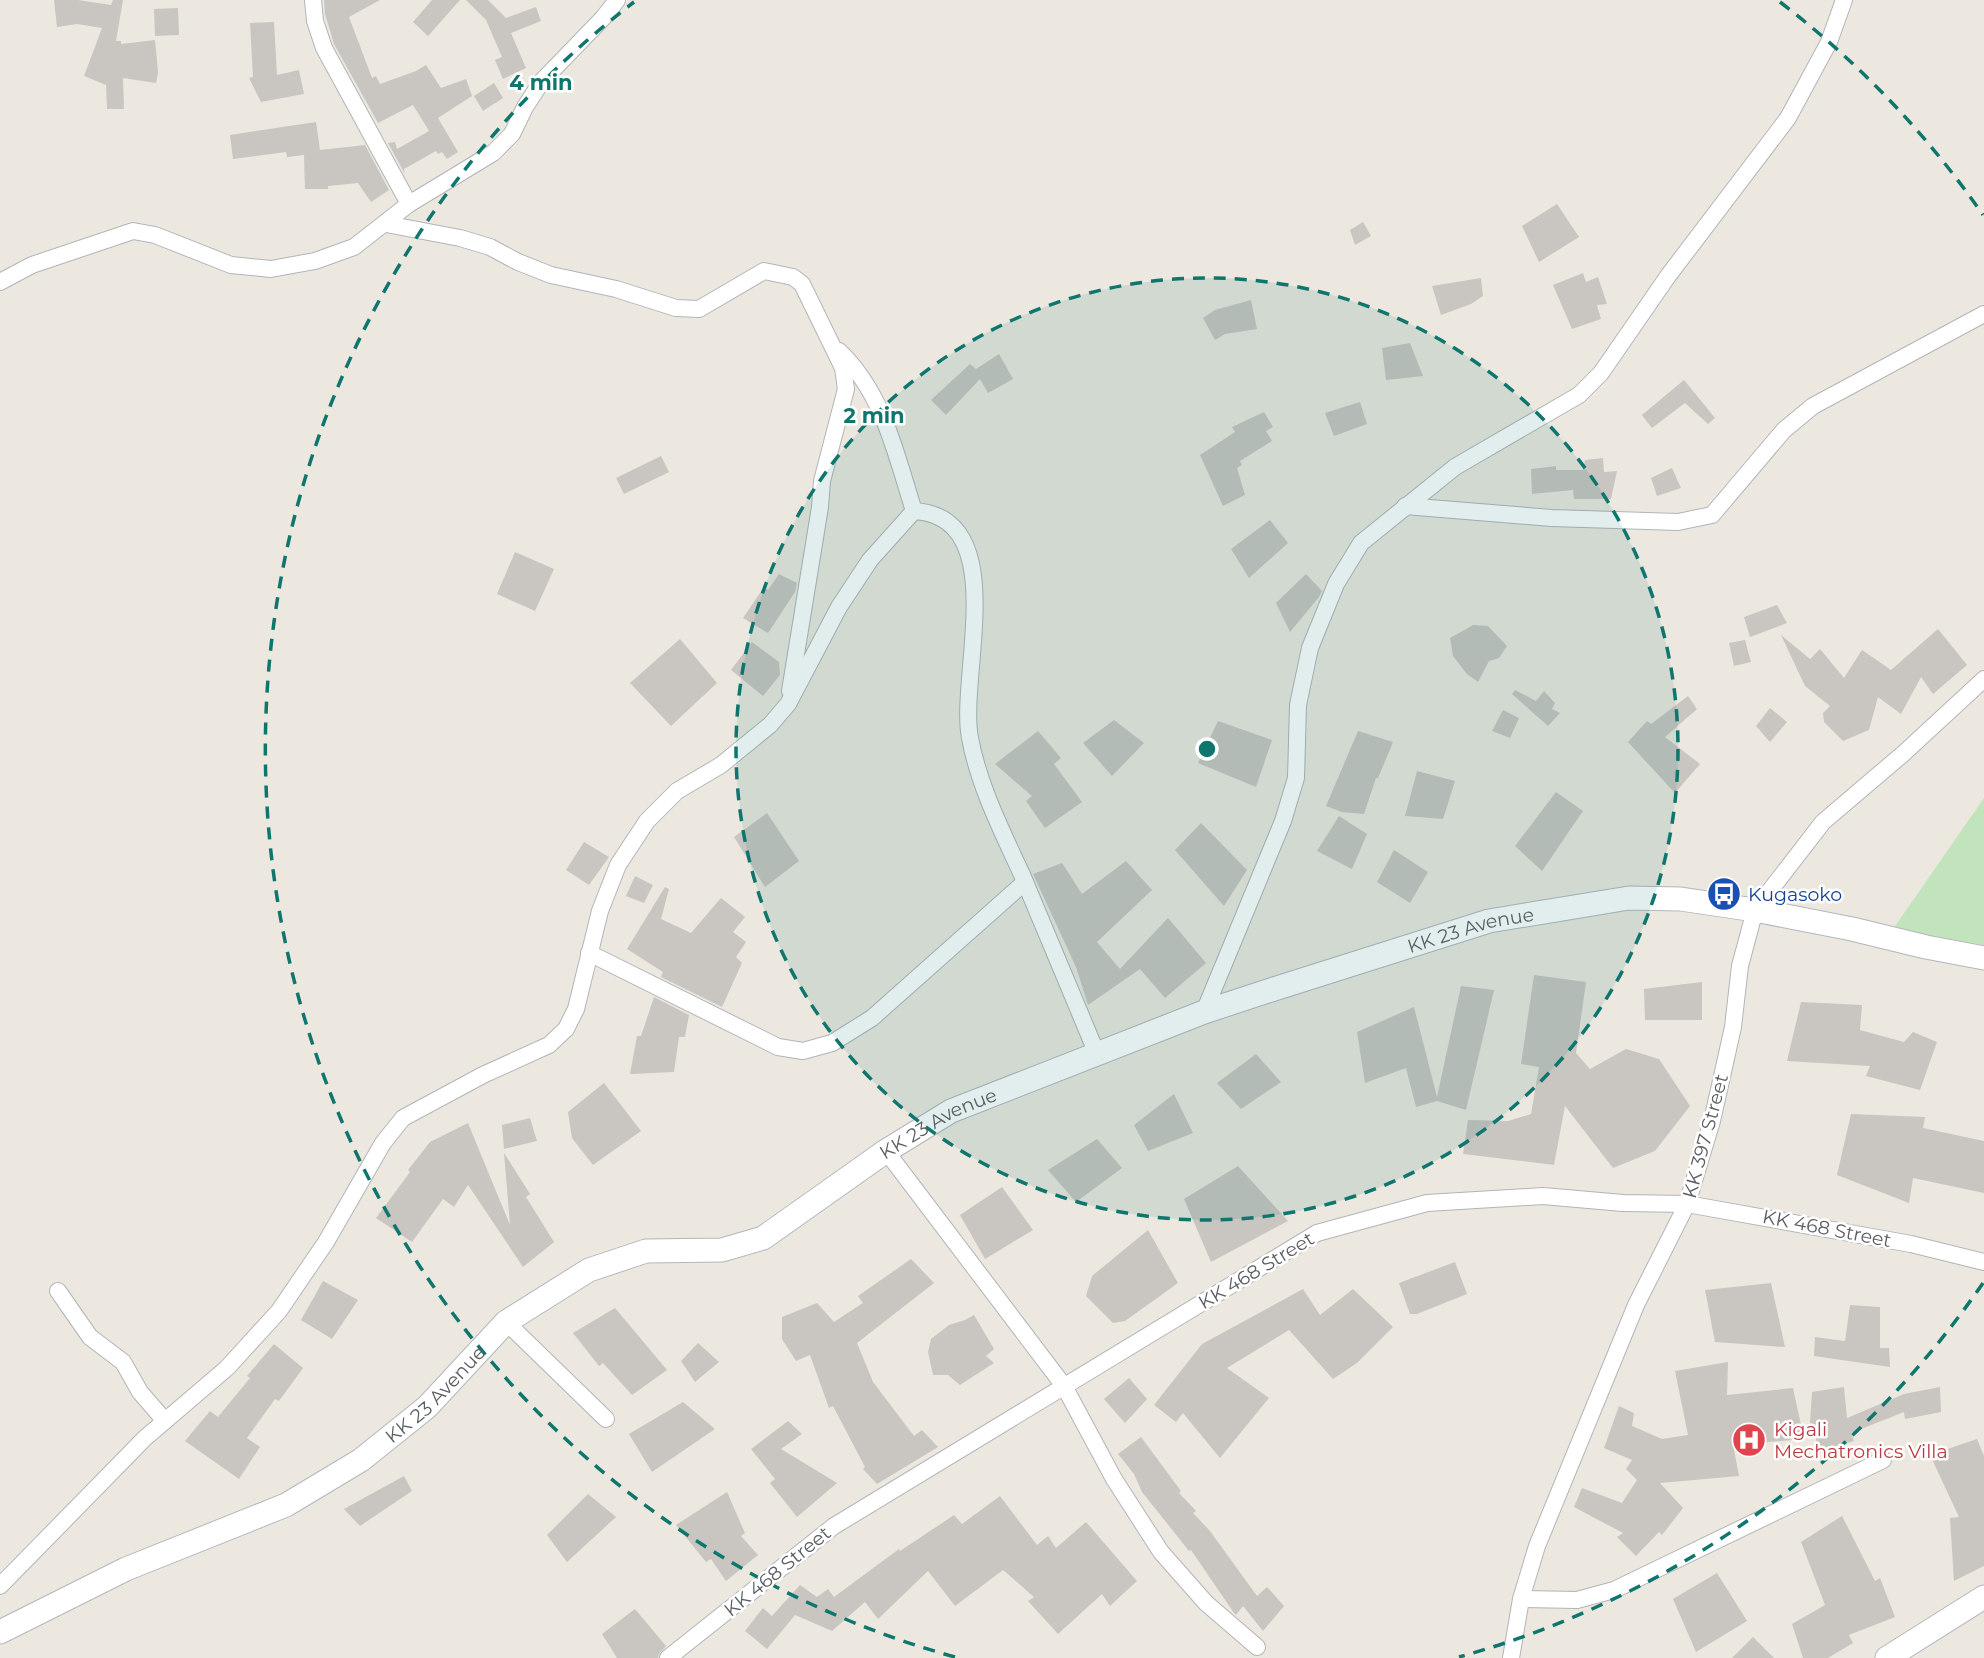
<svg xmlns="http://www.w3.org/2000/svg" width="1984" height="1658" font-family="Montserrat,sans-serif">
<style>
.green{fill:#c2e4bc}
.building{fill:#c9c5c0}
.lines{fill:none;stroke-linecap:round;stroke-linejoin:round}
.street-casing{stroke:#b1b5b8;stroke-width:18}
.secondary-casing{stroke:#b2b7bb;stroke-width:25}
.street{stroke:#fff;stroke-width:16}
.secondary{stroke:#fff;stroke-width:23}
.ring{fill:none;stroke:#0f766e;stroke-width:3.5;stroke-dasharray:12 9}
.labels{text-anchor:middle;stroke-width:5;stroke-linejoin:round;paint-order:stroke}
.transit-label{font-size:19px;fill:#164399;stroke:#fff;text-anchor:start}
.street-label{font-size:19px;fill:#595e61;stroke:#fff}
.health-label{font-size:19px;fill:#be3a42;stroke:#fff;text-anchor:start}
.centre{fill:#0f766e;stroke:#fff;stroke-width:3.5}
.ring-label{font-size:21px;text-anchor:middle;font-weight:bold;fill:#0f766e;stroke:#fff;stroke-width:5;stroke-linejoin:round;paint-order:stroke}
</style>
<rect width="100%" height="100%" fill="#ece8e0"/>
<path class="green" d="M 1984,798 L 1984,945 L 1893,929 Z"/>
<g class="building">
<path d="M 54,0 L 78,0 L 111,5 L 113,0 L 123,0 L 116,41 L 121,41 L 121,44 L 155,40 L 158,72 L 156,83 L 123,78 L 124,109 L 107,109 L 106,85 L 84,76 L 102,28 L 77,24 L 57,27 Z"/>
<path d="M 324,0 L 380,0 L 349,17 L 372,78 L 376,76 L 380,84 L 416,71 L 426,65 L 441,88 L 466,79 L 472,96 L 438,118 L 458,152 L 447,159 L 442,152 L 438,154 L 436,151 L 404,169 L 405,174 L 388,143 L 395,142 L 397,149 L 429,131 L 413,105 L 378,123 L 334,44 L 325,14 Z"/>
<path d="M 432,0 L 460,0 L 428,36 L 413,22 Z"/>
<path d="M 466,0 L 488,0 L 506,18 L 536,7 L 541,21 L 511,33 L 526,68 L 503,79 L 495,60 L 502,57 L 486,20 Z"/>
<path d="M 178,8 L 179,35 L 155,36 L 154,9 Z"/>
<path d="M 274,22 L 277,75 L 299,70 L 304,94 L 261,102 L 249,78 L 253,77 L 250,23 Z"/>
<path d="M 494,83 L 503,98 L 483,111 L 474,96 Z"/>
<path d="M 316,122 L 320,150 L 365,145 L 389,190 L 371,202 L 358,183 L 328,186 L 328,189 L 305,189 L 304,155 L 287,157 L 286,152 L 233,159 L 230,135 Z"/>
<path d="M 1557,204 L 1579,237 L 1539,262 L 1522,226 Z"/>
<path d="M 1363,222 L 1371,236 L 1355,245 L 1350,230 Z"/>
<path d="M 1583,273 L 1586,282 L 1598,277 L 1607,304 L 1597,305 L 1601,319 L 1572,329 L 1553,285 Z"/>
<path d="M 1481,278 L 1483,296 L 1471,304 L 1441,315 L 1432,286 Z"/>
<path d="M 1251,300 L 1257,329 L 1225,334 L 1215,340 L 1203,318 L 1215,310 Z"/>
<path d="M 1410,343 L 1423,376 L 1386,380 L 1382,348 Z"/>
<path d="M 999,354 L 1013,379 L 988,393 L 980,379 L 946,415 L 931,400 L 970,364 L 976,369 Z"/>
<path d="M 1684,380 L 1715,418 L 1708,424 L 1685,403 L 1652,428 L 1642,415 Z"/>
<path d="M 1360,402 L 1367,424 L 1334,436 L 1325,413 Z"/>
<path d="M 1264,412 L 1273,427 L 1266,431 L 1272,441 L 1240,461 L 1242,465 L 1237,468 L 1245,495 L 1223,506 L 1200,455 L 1235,432 L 1232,427 Z"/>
<path d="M 661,456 L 669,472 L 624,494 L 616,478 Z"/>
<path d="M 1603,458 L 1604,472 L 1617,471 L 1611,499 L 1574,499 L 1573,490 L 1532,494 L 1531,469 L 1556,466 L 1556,470 L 1583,470 L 1585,460 Z"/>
<path d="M 1672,468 L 1681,488 L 1657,496 L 1651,478 Z"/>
<path d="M 1270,520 L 1288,543 L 1249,578 L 1231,549 Z"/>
<path d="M 515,552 L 554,569 L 535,611 L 497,594 Z"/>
<path d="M 779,574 L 797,583 L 795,592 L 768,633 L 743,618 L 764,587 L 768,590 Z"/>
<path d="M 1306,574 L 1322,591 L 1319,597 L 1290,632 L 1276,603 Z"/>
<path d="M 1777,605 L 1787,623 L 1750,637 L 1744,617 Z"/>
<path d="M 1473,625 L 1488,626 L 1507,646 L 1499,658 L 1489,661 L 1478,682 L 1467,674 L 1453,656 L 1450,638 Z"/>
<path d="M 1938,629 L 1967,665 L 1933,694 L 1921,677 L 1901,714 L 1878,697 L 1869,730 L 1843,741 L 1824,722 L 1823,713 L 1830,706 L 1805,686 L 1781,635 L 1810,659 L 1820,649 L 1844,678 L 1862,650 L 1891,670 Z"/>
<path d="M 680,639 L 717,683 L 671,726 L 630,683 Z"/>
<path d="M 1745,640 L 1751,662 L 1734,666 L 1729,643 Z"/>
<path d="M 752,642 L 779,662 L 780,675 L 763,696 L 731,670 Z"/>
<path d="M 1515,690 L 1536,701 L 1544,691 L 1555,703 L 1552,709 L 1560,713 L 1548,726 L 1512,694 Z"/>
<path d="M 1688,696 L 1697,709 L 1665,737 L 1700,764 L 1675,793 L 1628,742 L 1647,721 L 1651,724 Z"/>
<path d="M 1770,708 L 1787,722 L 1770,742 L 1756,726 Z"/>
<path d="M 1503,710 L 1519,718 L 1510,738 L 1492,731 Z"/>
<path d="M 1114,720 L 1144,743 L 1112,776 L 1083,743 Z"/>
<path d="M 1218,721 L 1272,740 L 1256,787 L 1198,763 Z"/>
<path d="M 1038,731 L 1061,758 L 1054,764 L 1082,802 L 1045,828 L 1026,801 L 1032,796 L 995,764 Z"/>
<path d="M 1358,731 L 1393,742 L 1378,778 L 1376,778 L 1364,814 L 1342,812 L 1326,806 Z"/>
<path d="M 1417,771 L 1455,781 L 1443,819 L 1405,816 Z"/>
<path d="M 1556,792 L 1583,811 L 1542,871 L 1515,846 Z"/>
<path d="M 767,813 L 799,861 L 765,887 L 734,837 Z"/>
<path d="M 1339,816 L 1367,834 L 1352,869 L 1317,851 Z"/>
<path d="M 1201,823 L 1247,870 L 1224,906 L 1175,850 Z"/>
<path d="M 584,842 L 609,857 L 589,885 L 566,870 Z"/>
<path d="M 1394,850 L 1428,872 L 1410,903 L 1377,882 Z"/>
<path d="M 1126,861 L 1152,890 L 1097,942 L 1120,969 L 1168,918 L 1206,963 L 1165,998 L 1140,969 L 1088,1005 L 1076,967 L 1033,874 L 1062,863 L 1082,894 Z"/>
<path d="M 635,876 L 653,885 L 644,903 L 626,896 Z"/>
<path d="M 665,887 L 669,889 L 661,919 L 691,933 L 721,898 L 745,917 L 733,932 L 746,942 L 736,957 L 742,963 L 722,1007 L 661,977 L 663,972 L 627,949 Z"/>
<path d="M 1534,975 L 1586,982 L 1576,1053 L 1590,1069 L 1626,1049 L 1659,1059 L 1690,1106 L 1655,1151 L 1613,1168 L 1565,1106 L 1554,1165 L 1463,1154 L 1468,1120 L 1508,1121 L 1531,1114 L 1539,1067 L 1521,1064 Z"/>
<path d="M 1702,982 L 1702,1020 L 1645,1020 L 1644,989 Z"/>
<path d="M 1461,986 L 1494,990 L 1466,1110 L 1437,1101 L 1416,1107 L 1406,1068 L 1365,1083 L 1357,1032 L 1414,1007 L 1437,1097 Z"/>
<path d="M 654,997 L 689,1015 L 685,1037 L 679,1037 L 674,1072 L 630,1074 L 637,1036 L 641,1036 Z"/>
<path d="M 1801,1002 L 1862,1005 L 1860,1030 L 1904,1042 L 1913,1032 L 1937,1042 L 1920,1090 L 1866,1076 L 1870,1066 L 1787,1061 Z"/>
<path d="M 1256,1054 L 1281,1082 L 1241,1109 L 1217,1083 Z"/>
<path d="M 604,1083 L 641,1131 L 593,1165 L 572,1138 L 568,1112 Z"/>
<path d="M 1174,1094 L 1193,1133 L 1148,1151 L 1134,1125 Z"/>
<path d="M 1851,1114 L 1925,1117 L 1923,1128 L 1984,1141 L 1984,1193 L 1913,1178 L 1909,1203 L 1837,1175 Z"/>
<path d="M 530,1118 L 537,1141 L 504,1149 L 502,1125 Z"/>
<path d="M 468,1123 L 510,1225 L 504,1153 L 530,1194 L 526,1197 L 554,1242 L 523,1267 L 468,1185 L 454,1207 L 443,1199 L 412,1242 L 376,1218 L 410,1172 L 408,1170 L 430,1142 Z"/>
<path d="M 1097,1139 L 1122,1168 L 1076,1202 L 1048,1170 Z"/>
<path d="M 1238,1166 L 1288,1221 L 1211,1262 L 1184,1199 Z"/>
<path d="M 1002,1187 L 1033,1230 L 985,1259 L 960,1215 Z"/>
<path d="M 1148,1230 L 1178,1283 L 1125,1321 L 1113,1323 L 1086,1296 L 1092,1276 Z"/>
<path d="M 911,1259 L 934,1283 L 857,1343 L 873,1382 L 914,1436 L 922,1430 L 938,1447 L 877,1484 L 863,1469 L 865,1467 L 833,1406 L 829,1408 L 810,1355 L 796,1361 L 782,1339 L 782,1317 L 817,1303 L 834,1322 L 863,1303 L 858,1296 Z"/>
<path d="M 1455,1262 L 1467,1294 L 1417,1314 L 1410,1314 L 1399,1283 Z"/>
<path d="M 323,1281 L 358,1300 L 332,1339 L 301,1320 Z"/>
<path d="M 1771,1283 L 1785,1347 L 1715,1342 L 1705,1290 Z"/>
<path d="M 1303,1289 L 1320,1315 L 1353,1289 L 1393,1327 L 1357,1363 L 1333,1379 L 1289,1330 L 1227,1368 L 1269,1398 L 1220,1458 L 1183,1413 L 1176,1422 L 1154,1405 L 1202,1344 Z"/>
<path d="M 1850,1305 L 1880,1307 L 1880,1348 L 1889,1348 L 1890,1367 L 1814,1356 L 1815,1337 L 1845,1341 Z"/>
<path d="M 615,1308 L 667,1370 L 632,1395 L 603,1363 L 599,1366 L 573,1333 Z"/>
<path d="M 974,1315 L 994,1349 L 986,1356 L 994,1363 L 960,1385 L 948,1375 L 933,1375 L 928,1352 L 931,1339 L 949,1325 L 965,1320 Z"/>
<path d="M 698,1343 L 719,1362 L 695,1382 L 681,1361 Z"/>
<path d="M 274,1344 L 303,1368 L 279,1401 L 275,1399 L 247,1438 L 260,1447 L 239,1479 L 185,1441 L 210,1411 L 218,1417 L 250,1378 L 247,1376 Z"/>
<path d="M 1728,1362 L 1727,1395 L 1793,1388 L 1804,1439 L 1733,1445 L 1739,1476 L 1660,1483 L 1683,1508 L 1662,1535 L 1659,1532 L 1636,1556 L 1617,1537 L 1623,1533 L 1574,1507 L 1582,1488 L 1622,1503 L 1637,1480 L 1626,1469 L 1632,1460 L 1604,1448 L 1619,1406 L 1634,1413 L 1632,1426 L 1662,1439 L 1688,1435 L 1675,1371 Z"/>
<path d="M 1129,1378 L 1147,1399 L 1125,1423 L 1104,1399 Z"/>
<path d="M 1844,1387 L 1847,1418 L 1904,1394 L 1940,1387 L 1941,1412 L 1905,1419 L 1904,1412 L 1851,1433 L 1854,1441 L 1817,1452 L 1816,1437 L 1809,1438 L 1812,1392 Z"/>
<path d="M 683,1402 L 715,1429 L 652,1472 L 629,1434 Z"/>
<path d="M 788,1421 L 802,1434 L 781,1449 L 837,1483 L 797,1517 L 770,1483 L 775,1479 L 751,1449 Z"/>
<path d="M 1141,1437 L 1181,1491 L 1179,1493 L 1196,1511 L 1193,1513 L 1210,1531 L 1257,1596 L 1267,1587 L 1284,1606 L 1263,1631 L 1243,1606 L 1236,1615 L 1234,1613 L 1191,1550 L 1189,1551 L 1142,1492 L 1134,1474 L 1118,1454 Z"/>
<path d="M 1977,1439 L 1984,1456 L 1984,1566 L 1954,1581 L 1950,1518 L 1959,1517 L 1930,1455 Z"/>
<path d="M 404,1476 L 412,1491 L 360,1526 L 344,1509 Z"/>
<path d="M 727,1492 L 745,1533 L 741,1536 L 758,1555 L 726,1581 L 711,1559 L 706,1562 L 676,1525 Z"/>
<path d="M 588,1494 L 616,1517 L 567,1562 L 547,1535 Z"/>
<path d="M 1000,1496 L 1037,1545 L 1048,1536 L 1056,1548 L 1086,1522 L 1137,1581 L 1110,1606 L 1102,1594 L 1058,1634 L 1028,1601 L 1034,1597 L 1003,1570 L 955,1606 L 928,1571 L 878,1619 L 865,1602 L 832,1631 L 795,1615 L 767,1649 L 745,1631 L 763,1608 L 772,1616 L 800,1585 L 817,1597 L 828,1589 L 834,1597 L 899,1549 L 900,1551 L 954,1515 L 962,1524 Z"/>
<path d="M 1842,1516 L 1875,1581 L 1880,1578 L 1895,1617 L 1849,1635 L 1853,1643 L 1828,1658 L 1803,1658 L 1792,1624 L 1825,1605 L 1801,1542 Z"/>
<path d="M 1717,1573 L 1747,1621 L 1696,1652 L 1673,1599 Z"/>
<path d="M 635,1609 L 666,1646 L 659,1654 L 658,1658 L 617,1658 L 602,1634 Z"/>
<path d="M 1753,1637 L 1774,1658 L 1732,1658 Z"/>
</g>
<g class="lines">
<g class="street-casing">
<g id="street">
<path d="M 313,0 L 315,21 L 324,48 L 409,204"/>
<path d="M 386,224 L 460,238 L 490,247 L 518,262 L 551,275 L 616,289 L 676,308 L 699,309 L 764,271 L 793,277 L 802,284 L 843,368 L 846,389 L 822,481 L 820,507 L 790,691"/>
<path d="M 0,282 L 32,265 L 133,231 L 155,235 L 231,265 L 271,269 L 315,261 L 354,247 L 409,204 L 493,153 L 512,134 L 525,107 L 542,81 L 603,18 L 617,0"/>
<path d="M 839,351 C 884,394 896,455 914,511"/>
<path d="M 1405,506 L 1552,518 L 1678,522 L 1712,515 L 1784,430 L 1813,406 L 1984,314"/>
<path d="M 589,953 L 778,1047 L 803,1051 L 832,1043 L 872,1018 L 1025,882"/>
<path d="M 1204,1012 L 1283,821 L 1296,778 L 1298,705 L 1310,648 L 1336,584 L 1361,543 L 1455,467 L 1579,395 L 1601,373 L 1668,276 L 1788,118 L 1829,42 L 1844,0"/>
<path d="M 886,1151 L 1064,1386 L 1114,1479 L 1161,1552 L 1206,1603 L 1257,1647"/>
<path d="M 58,1291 L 90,1337 L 123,1362 L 140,1392 L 165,1421"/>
<path d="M 506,1322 L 606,1419"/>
<path d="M 0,1586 L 145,1438 L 227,1368 L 279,1311 L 326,1242 L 383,1143 L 403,1118 L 483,1075 L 549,1045 L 566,1029 L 576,1009 L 600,911 L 618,865 L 647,821 L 677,791 L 721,765 L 770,725 L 788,704 L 839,607 L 870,560 L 914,511 C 1013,517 958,676 970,738 C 979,787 1003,833 1023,877 C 1048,936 1072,995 1097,1054"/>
<path d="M 1521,1599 L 1577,1600 L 1614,1590 L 1883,1460"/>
<path d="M 668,1658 L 834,1526 L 1317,1233 L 1427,1203 L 1543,1196 L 1623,1203 L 1687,1204 L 1911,1244 L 1984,1262"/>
<path d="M 1511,1658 L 1521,1599 L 1537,1546 L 1636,1305 L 1687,1204 L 1712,1121 L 1733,1027 L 1740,966 L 1755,910 L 1823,822 L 1904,753 L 1984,679"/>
</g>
</g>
<g class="secondary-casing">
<g id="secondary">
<path id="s1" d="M 0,1632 L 126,1569 L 286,1505 L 361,1460 L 427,1407 L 506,1322 L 589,1270 L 646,1251 L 722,1250 L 763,1238 L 886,1151 L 951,1111 L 1204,1012 L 1274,989 L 1489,921 L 1629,898 L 1681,899 L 1755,910 L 1852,929 L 1926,947 L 1984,958"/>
<path d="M 1887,1658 L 1984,1597"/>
</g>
</g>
<use href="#street" class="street"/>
<use href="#secondary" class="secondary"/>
</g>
<circle cx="1207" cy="749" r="471" fill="#0f766e" fill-opacity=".12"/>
<g class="ring">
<circle cx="1207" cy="749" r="471"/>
<path d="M1983 1283A942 942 0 0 1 1459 1657M955 1657A942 942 0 0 1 634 2M1780 2A942 942 0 0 1 1983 215"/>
</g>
<defs>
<g id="bus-disc" transform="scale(1.75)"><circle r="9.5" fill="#1a4fb4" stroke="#fff"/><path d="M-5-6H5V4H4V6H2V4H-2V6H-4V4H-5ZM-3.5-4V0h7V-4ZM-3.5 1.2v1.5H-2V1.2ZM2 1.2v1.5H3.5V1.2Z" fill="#fff"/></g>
<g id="hospital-disc" transform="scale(1.75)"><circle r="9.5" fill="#e0444e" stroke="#fff"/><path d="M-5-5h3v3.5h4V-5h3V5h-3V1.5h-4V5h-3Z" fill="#fff"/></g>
</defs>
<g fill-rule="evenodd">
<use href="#bus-disc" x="1724" y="894"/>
<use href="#hospital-disc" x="1749" y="1440"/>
</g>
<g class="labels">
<g class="transit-label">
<text x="1748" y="901">Kugasoko</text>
</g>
<g class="street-label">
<text dy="7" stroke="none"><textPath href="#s1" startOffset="1656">KK 23 Avenue</textPath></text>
<text dy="7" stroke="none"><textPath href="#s1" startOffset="1088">KK 23 Avenue</textPath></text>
<text transform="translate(1705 1136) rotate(-75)" y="7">KK 397 Street</text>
<text transform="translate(1827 1228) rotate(11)" y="7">KK 468 Street</text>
<text transform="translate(1256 1270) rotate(-31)" y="7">KK 468 Street</text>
<text dy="7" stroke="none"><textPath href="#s1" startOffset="500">KK 23 Avenue</textPath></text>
<text transform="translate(777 1571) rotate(-39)" y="7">KK 468 Street</text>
</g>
<g class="health-label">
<text x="1774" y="1436">Kigali<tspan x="1774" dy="22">Mechatronics Villa</tspan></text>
</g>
</g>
<circle cx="1207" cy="749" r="10" class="centre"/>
<g class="ring-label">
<text x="541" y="90">4 min</text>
<text x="874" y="423">2 min</text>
</g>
</svg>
